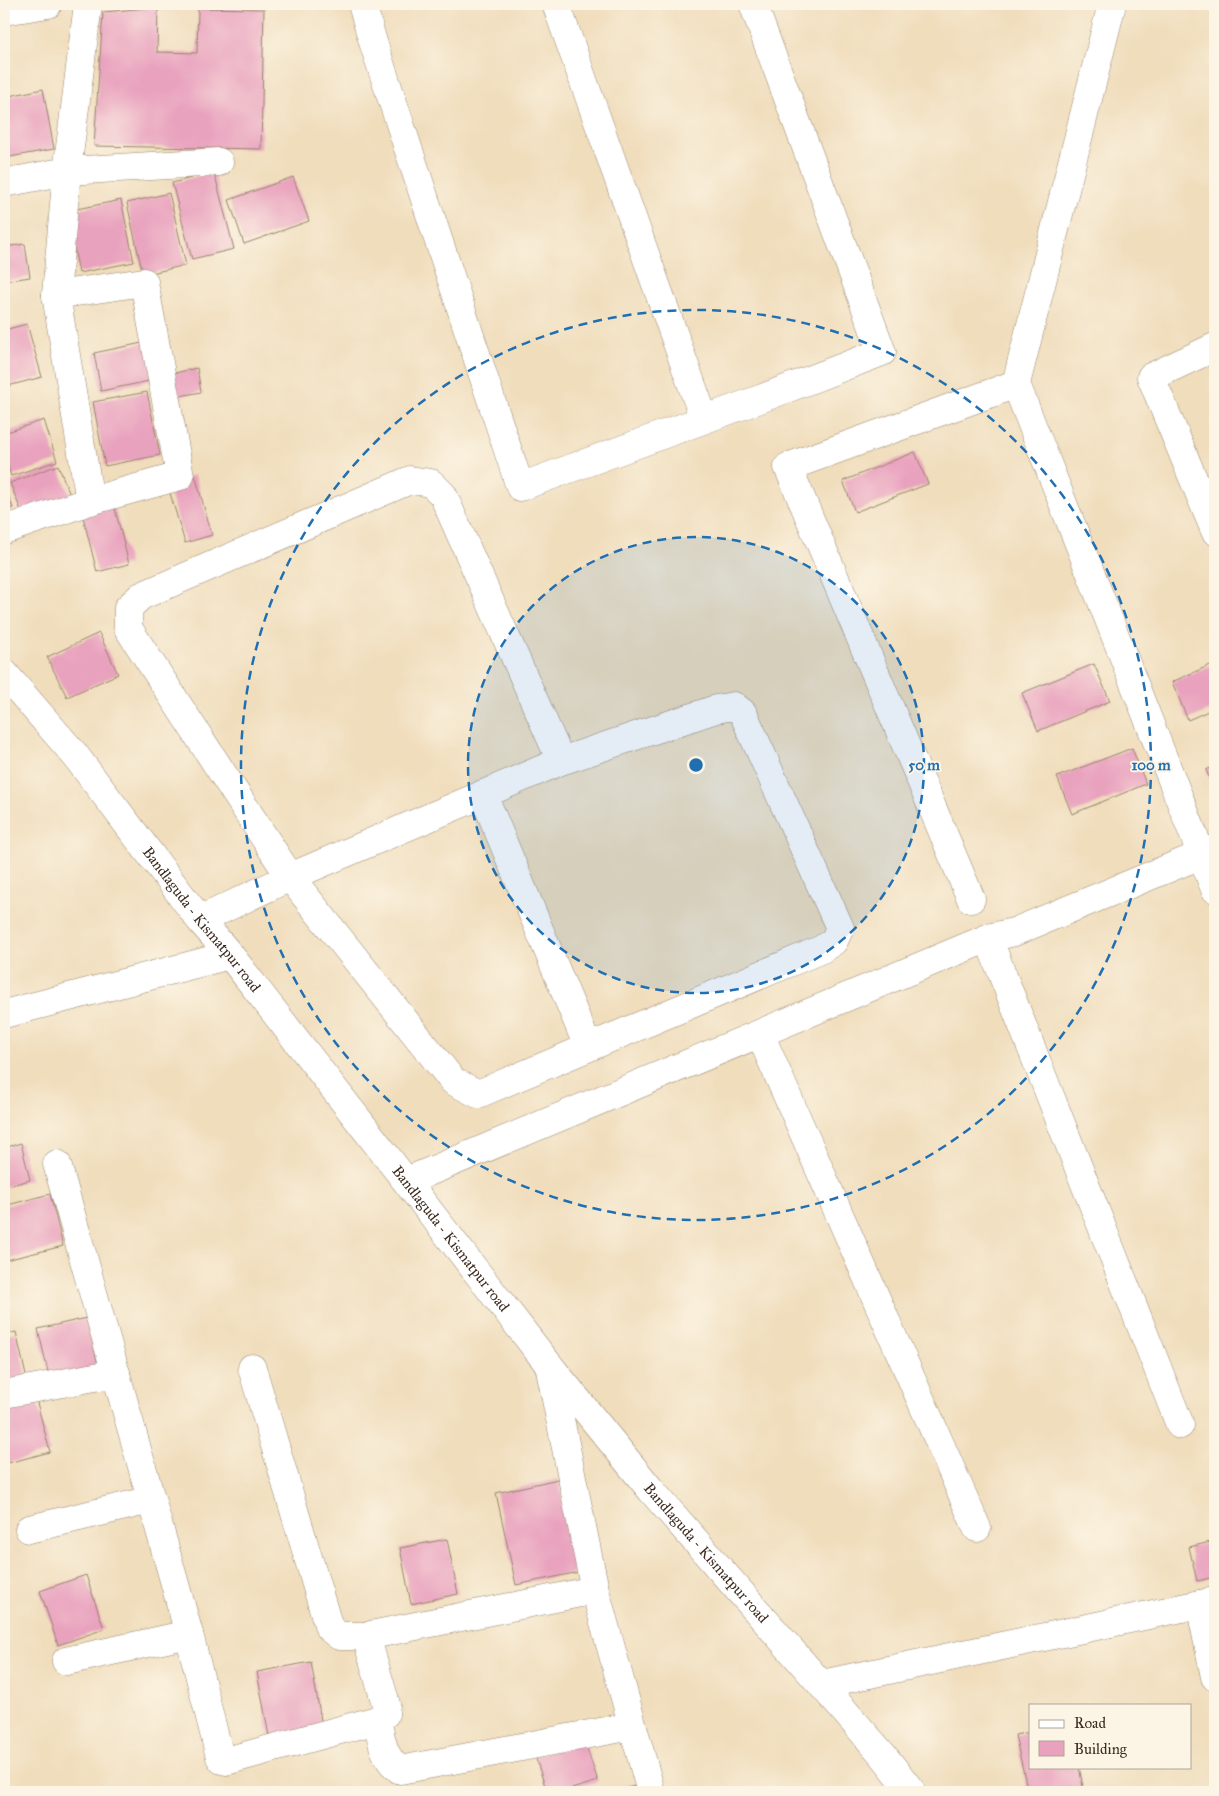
<svg xmlns="http://www.w3.org/2000/svg" width="1219" height="1796" font-family="'IM FELL Great Primer',serif">
<style>
.building{fill:#e9a2be}
.lines{fill:none;stroke-linecap:round;stroke-linejoin:round}
.street-casing{stroke:#96846d;stroke-width:29}
.secondary-casing{stroke:#96846d;stroke-width:29}
.street{stroke:#fff;stroke-width:28}
.secondary{stroke:#fff;stroke-width:28}
.ring{fill:none;stroke:#1f6fb2;stroke-width:2.5;stroke-dasharray:9 6}
.labels{text-anchor:middle;stroke-width:4;stroke-linejoin:round;paint-order:stroke}
.street-label{font-size:15px;fill:#3b2a1e;stroke:#fcf5e5}
.centre{fill:#1f6fb2;stroke:#fcf5e5;stroke-width:2.5}
.ring-label{font-size:15px;text-anchor:middle;font-weight:bold;fill:#1f6fb2;stroke:#fcf5e5;stroke-width:4;stroke-linejoin:round;paint-order:stroke}
</style>
<rect width="100%" height="100%" fill="#fcf5e5"/>
<filter id="ink" filterUnits="userSpaceOnUse"><feTurbulence type="fractalNoise" baseFrequency=".02" numOctaves="2"/><feDisplacementMap in="SourceGraphic" scale="10" xChannelSelector="R" yChannelSelector="G"/><feConvolveMatrix kernelMatrix="1 2 1 2 8 2 1 2 1" color-interpolation-filters="sRGB"/></filter>
<filter id="wash" filterUnits="userSpaceOnUse"><feTurbulence type="fractalNoise" baseFrequency=".0096" numOctaves="4" result="noise"/><feDisplacementMap in="SourceGraphic" scale="20" xChannelSelector="R" yChannelSelector="G"/><feGaussianBlur stdDeviation="1.12" result="paint"/><feColorMatrix in="noise" values="0 0 0 0 0 0 0 0 0 0 0 0 0 0 0 0 0 1.4 0 .05"/><feComposite in="paint" operator="in"/></filter>
<g filter="url(#wash)">
<rect width="100%" height="100%" fill="#f0ddbc"/>
<g id="blocks">
<g class="building">
<path d="M 158,7 L 157,52 L 197,53 L 198,8 L 264,9 L 261,149 L 94,146 L 103,12 Z"/>
<path d="M 43,89 L 54,149 L 4,158 L 4,97 Z"/>
<path d="M 214,172 L 234,249 L 192,259 L 172,183 Z"/>
<path d="M 293,177 L 309,221 L 244,244 L 229,200 Z"/>
<path d="M 169,193 L 186,265 L 143,275 L 127,203 Z"/>
<path d="M 121,200 L 134,262 L 79,273 L 67,211 Z"/>
<path d="M 25,244 L 30,277 L 4,281 L 4,247 Z"/>
<path d="M 27,324 L 42,377 L 4,387 L 4,330 Z"/>
<path d="M 147,342 L 154,380 L 101,391 L 94,353 Z"/>
<path d="M 197,368 L 201,392 L 175,397 L 170,374 Z"/>
<path d="M 147,392 L 160,455 L 105,466 L 93,402 Z"/>
<path d="M 44,420 L 57,461 L 11,476 L 4,453 L 4,433 Z"/>
<path d="M 915,452 L 928,484 L 855,512 L 843,481 Z"/>
<path d="M 58,465 L 70,495 L 22,513 L 10,483 Z"/>
<path d="M 195,475 L 212,535 L 185,543 L 167,483 Z"/>
<path d="M 4,485 L 13,508 L 4,511 Z"/>
<path d="M 113,501 L 129,564 L 97,572 L 81,509 Z"/>
<path d="M 99,633 L 118,674 L 67,697 L 47,657 Z"/>
<path d="M 1215,663 L 1215,708 L 1188,720 L 1172,682 Z"/>
<path d="M 1094,664 L 1110,701 L 1038,731 L 1022,693 Z"/>
<path d="M 1132,748 L 1146,784 L 1072,814 L 1057,777 Z"/>
<path d="M 1215,766 L 1215,791 L 1206,770 Z"/>
<path d="M 21,1143 L 30,1180 L 4,1187 L 4,1148 Z"/>
<path d="M 50,1194 L 63,1246 L 6,1260 L 4,1249 L 4,1206 Z"/>
<path d="M 87,1318 L 99,1369 L 50,1380 L 38,1329 Z"/>
<path d="M 16,1332 L 27,1380 L 4,1385 L 4,1335 Z"/>
<path d="M 36,1399 L 50,1452 L 4,1464 L 4,1408 Z"/>
<path d="M 558,1479 L 579,1572 L 516,1585 L 496,1493 Z"/>
<path d="M 447,1539 L 458,1594 L 411,1604 L 400,1548 Z"/>
<path d="M 1215,1541 L 1215,1577 L 1197,1581 L 1189,1547 Z"/>
<path d="M 86,1575 L 104,1629 L 58,1645 L 40,1591 Z"/>
<path d="M 311,1662 L 322,1726 L 269,1736 L 257,1672 Z"/>
<path d="M 1030,1732 L 1030,1767 L 1079,1767 L 1084,1792 L 1028,1792 L 1015,1735 Z"/>
<path d="M 584,1740 L 598,1781 L 562,1792 L 547,1792 L 535,1756 Z"/>
<path d="M 639,1785 L 639,1792 L 611,1792 Z"/>
</g>
</g>
</g>
<g filter="url(#ink)">
<use href="#blocks" fill-opacity="0" stroke="#96846d" stroke-width="1"/>
<g class="lines">
<g class="street-casing">
<g id="street">
<path d="M 88,4 L 67,171 L 56,295 L 90,501"/>
<path d="M 362,4 L 373,42 L 520,487 L 760,399 L 882,352 L 753,4"/>
<path d="M 556,4 L 704,419"/>
<path d="M 1112,4 L 1016,384 L 1215,889"/>
<path d="M 4,11 L 48,4"/>
<path d="M 4,183 L 67,171 L 219,162"/>
<path d="M 1215,347 L 1151,377 L 1215,531"/>
<path d="M 4,530 L 90,501 L 180,476 L 144,282 L 56,295"/>
<path d="M 483,794 L 588,1047"/>
<path d="M 971,899 L 788,467 L 1016,384"/>
<path d="M 200,920 L 290,877 L 561,761 L 443,495 L 431,483 L 410,480 L 141,596 L 128,608 L 128,628 L 290,877 L 453,1081 L 478,1094 L 822,949 L 834,941 L 840,928 L 743,713 L 734,706 L 716,709 L 561,761"/>
<path d="M 988,938 L 1180,1425"/>
<path d="M 4,1014 L 230,955"/>
<path d="M 760,1034 L 977,1528"/>
<path d="M 57,1164 L 189,1634 L 220,1757 L 222,1760 L 226,1761 L 377,1720 L 385,1714 L 386,1704 L 366,1636 L 595,1590"/>
<path d="M 407,1181 L 988,938 L 1014,932 L 1215,849"/>
<path d="M 549,1365 L 595,1590 L 651,1792"/>
<path d="M 252,1368 L 329,1628 L 339,1636 L 366,1636"/>
<path d="M 4,1394 L 116,1373"/>
<path d="M 29,1529 L 151,1500"/>
<path d="M 1200,1604 L 1215,1677"/>
<path d="M 66,1661 L 189,1634"/>
<path d="M 822,1684 L 1215,1601"/>
<path d="M 377,1720 C 382,1739 382,1757 400,1770 L 632,1726"/>
</g>
</g>
<g class="secondary-casing">
<g id="secondary">
<path id="s1" d="M 4,673 L 75,755 L 200,920 L 230,955 L 549,1365 L 651,1490 L 883,1755 L 912,1792"/>
</g>
</g>
<use href="#street" class="street"/>
<use href="#secondary" class="secondary"/>
</g>
</g>
<circle cx="696" cy="765" r="228" fill="#1f6fb2" fill-opacity=".12"/>
<g class="ring">
<circle cx="696" cy="765" r="228"/>
<circle cx="696" cy="765" r="455"/>
</g>
<g class="labels">
<g class="street-label">
<text dy="5" stroke="none"><textPath href="#s1" startOffset="316">Bandlaguda - Kismatpur road</textPath></text>
<text dy="5" stroke="none"><textPath href="#s1" startOffset="721">Bandlaguda - Kismatpur road</textPath></text>
<text dy="5" stroke="none"><textPath href="#s1" startOffset="1126">Bandlaguda - Kismatpur road</textPath></text>
</g>
</g>
<circle cx="696" cy="765" r="8" class="centre"/>
<g class="ring-label">
<text x="924" y="770">50 m</text>
<text x="1151" y="770">100 m</text>
</g>
<rect width="1219" height="1796" fill="none" stroke="#fcf5e5" stroke-width="20"/>
<rect x="1029" y="1704" width="162" height="65" fill="#fcf5e5" stroke="#afa495"/>
<rect x="1039" y="1720" width="25" height="8" fill="#ffffff" stroke="#afa495"/>
<text x="1074" y="1728" font-size="15" fill="#3b2a1e">Road</text>
<rect x="1039" y="1741" width="25" height="15" fill="#e9a2be" stroke="#afa495"/>
<text x="1074" y="1754" font-size="15" fill="#3b2a1e">Building</text>
</svg>
